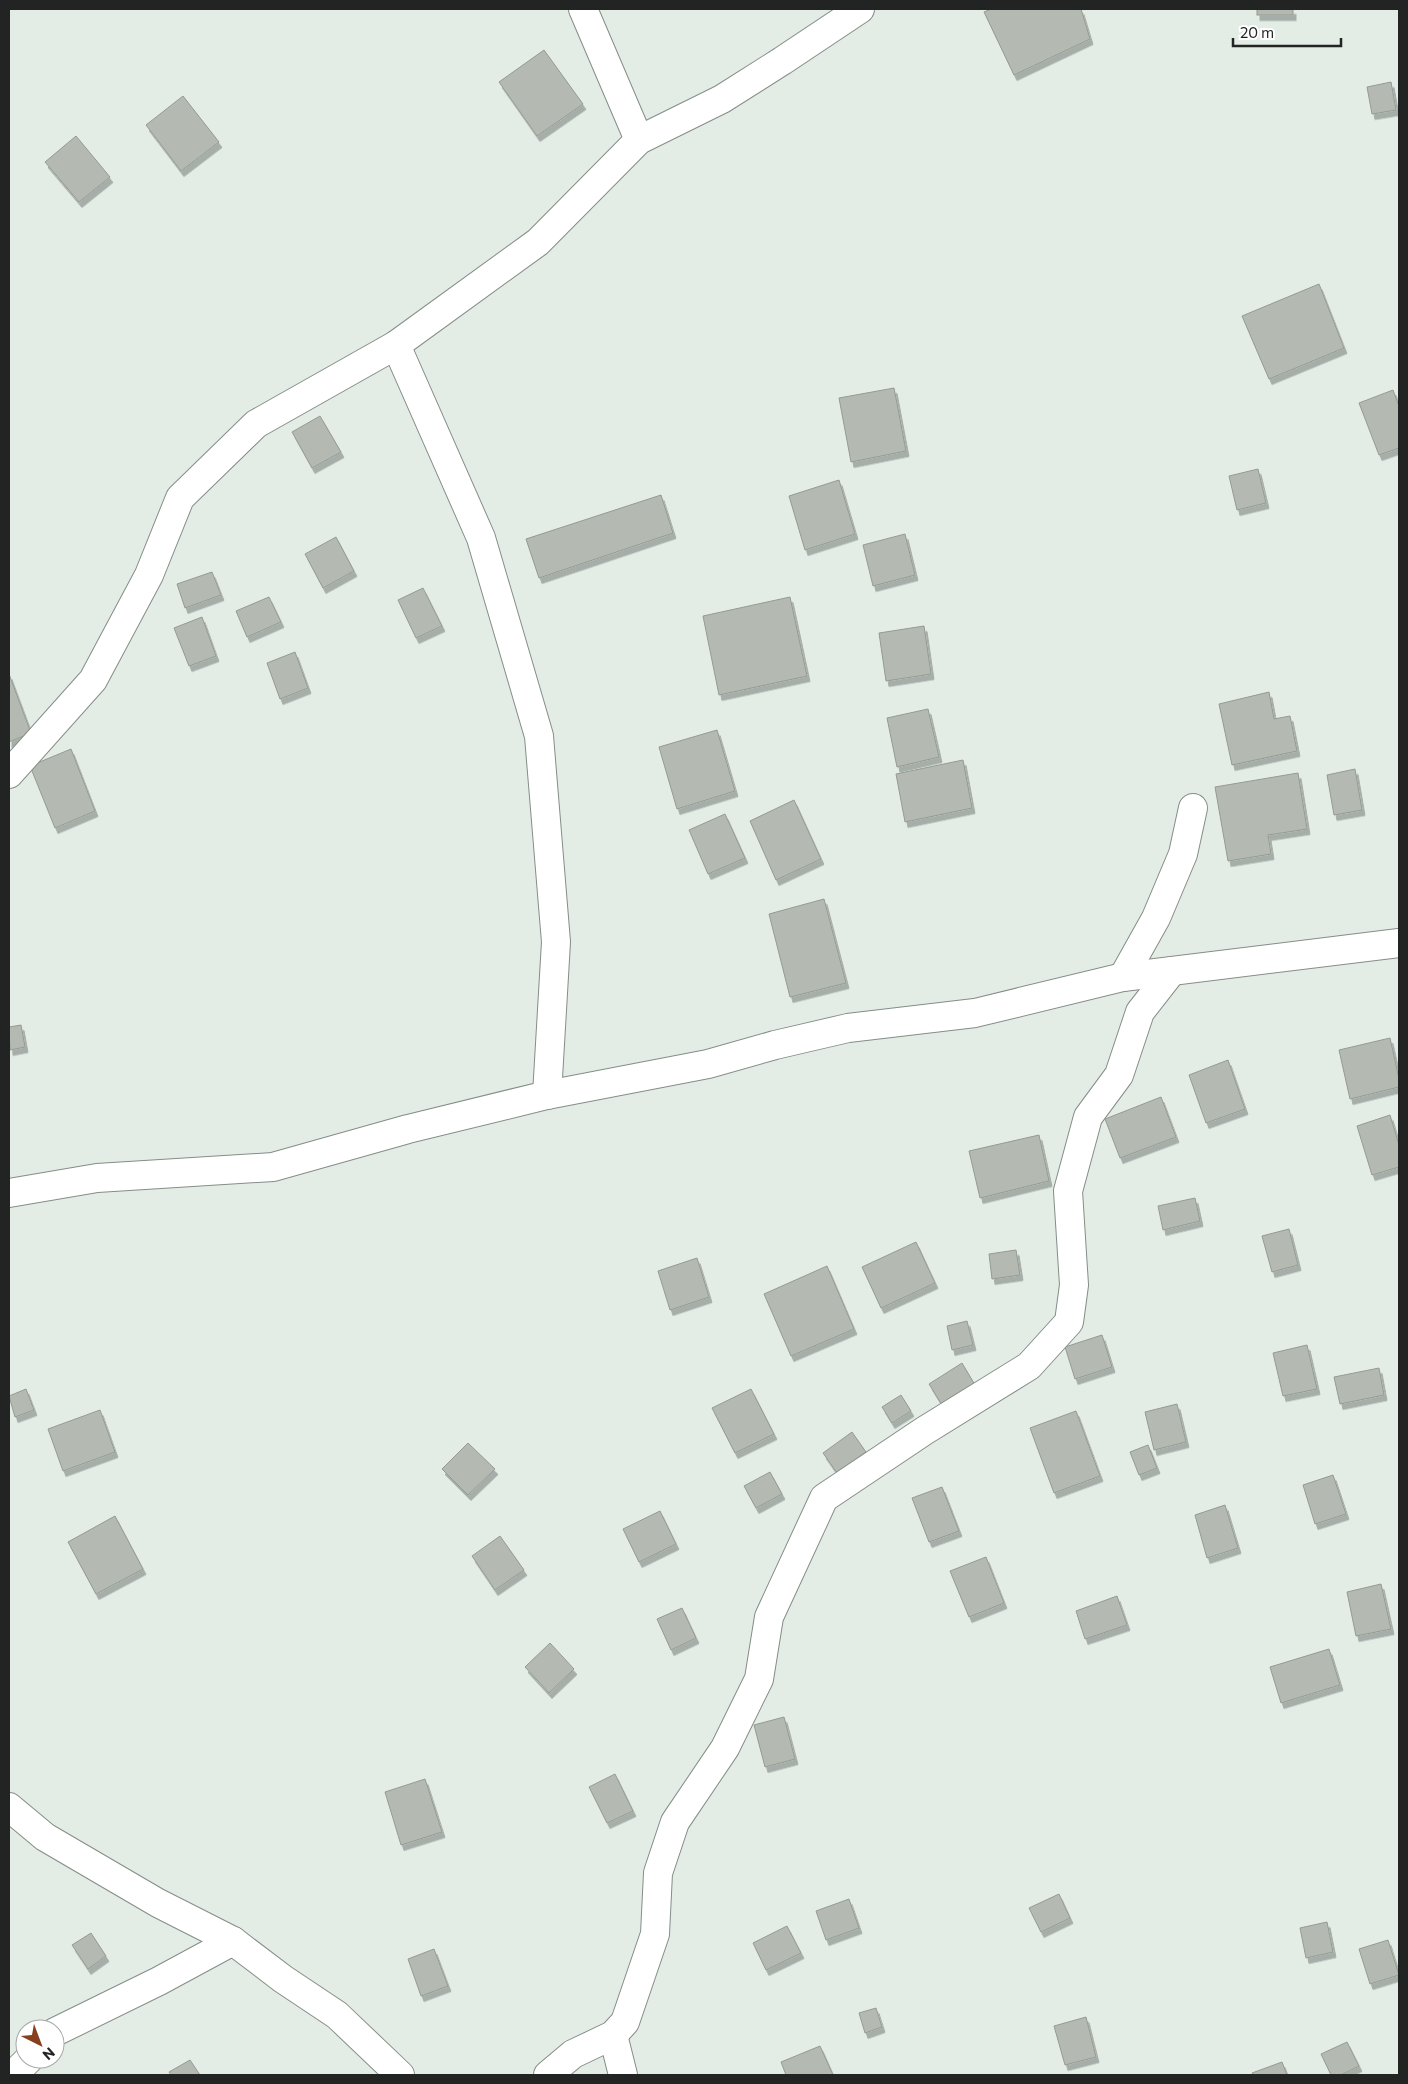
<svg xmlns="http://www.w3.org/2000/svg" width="1408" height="2084" font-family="Commissioner,sans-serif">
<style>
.building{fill:#b4bab1;stroke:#959a92;filter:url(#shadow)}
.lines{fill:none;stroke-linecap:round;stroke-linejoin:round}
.minor-casing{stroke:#858d87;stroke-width:30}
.minor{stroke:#fff;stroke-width:28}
</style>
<defs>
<filter id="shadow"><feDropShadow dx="3" dy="5.5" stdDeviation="0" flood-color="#0004"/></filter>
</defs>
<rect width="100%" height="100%" fill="#e3ede6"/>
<g class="building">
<path d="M 991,9 L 1081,9 L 1090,39 L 1014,75 L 984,12 Z"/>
<rect x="1257" y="9" width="36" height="6"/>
<path d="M 544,50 L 583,104 L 537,136 L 499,82 Z"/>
<path d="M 1391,82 L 1396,110 L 1372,114 L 1367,87 Z"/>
<path d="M 183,96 L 219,142 L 181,171 L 146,125 Z"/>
<path d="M 76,136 L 110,177 L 79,202 L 45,162 Z"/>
<path d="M 1319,284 L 1344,348 L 1269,379 L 1242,316 Z"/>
<path d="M 894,388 L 906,451 L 851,462 L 839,398 Z"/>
<path d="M 1393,390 L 1399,406 L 1399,448 L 1379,455 L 1359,403 Z"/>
<path d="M 320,416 L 341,452 L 312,468 L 292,432 Z"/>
<path d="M 1258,469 L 1266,503 L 1237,510 L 1229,476 Z"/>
<path d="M 839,480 L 855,534 L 805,550 L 789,496 Z"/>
<path d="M 661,495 L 673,533 L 539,578 L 526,539 Z"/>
<path d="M 905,534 L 915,575 L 873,586 L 863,545 Z"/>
<path d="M 336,537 L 354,571 L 323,588 L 305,554 Z"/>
<path d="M 212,572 L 221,595 L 185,608 L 177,584 Z"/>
<path d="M 423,588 L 442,626 L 416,638 L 398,600 Z"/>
<path d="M 269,597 L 281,622 L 247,637 L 236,611 Z"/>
<path d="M 790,597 L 807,676 L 719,695 L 703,616 Z"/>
<path d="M 202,617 L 216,656 L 189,666 L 174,628 Z"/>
<path d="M 924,626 L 931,674 L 886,681 L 879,633 Z"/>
<path d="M 295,652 L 308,688 L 280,699 L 267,663 Z"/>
<path d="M 9,674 L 31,733 L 9,742 Z"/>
<path d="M 1269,692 L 1274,719 L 1290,716 L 1297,751 L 1232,765 L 1219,704 Z"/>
<path d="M 928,709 L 939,757 L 897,767 L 887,718 Z"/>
<path d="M 717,730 L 735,791 L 677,809 L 659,747 Z"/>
<path d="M 71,749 L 95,811 L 55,828 L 30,766 Z"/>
<path d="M 963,760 L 972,808 L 905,822 L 896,774 Z"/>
<path d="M 1355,769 L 1362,810 L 1334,815 L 1327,775 Z"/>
<path d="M 1298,773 L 1307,829 L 1268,835 L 1271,854 L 1228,861 L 1215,787 Z"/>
<path d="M 794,800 L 821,859 L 776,880 L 750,821 Z"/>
<path d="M 725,814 L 745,858 L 708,874 L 689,830 Z"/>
<path d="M 824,899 L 846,983 L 790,997 L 769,914 Z"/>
<path d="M 21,1025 L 25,1047 L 10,1050 L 9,1027 Z"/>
<path d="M 1390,1038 L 1399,1079 L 1399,1087 L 1350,1099 L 1339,1050 Z"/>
<path d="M 1228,1060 L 1245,1109 L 1206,1123 L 1189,1075 Z"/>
<path d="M 1161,1097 L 1176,1137 L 1120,1158 L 1105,1119 Z"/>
<path d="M 1390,1115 L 1399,1145 L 1399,1167 L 1372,1175 L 1357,1126 Z"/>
<path d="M 1039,1135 L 1049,1181 L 980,1198 L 969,1151 Z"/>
<path d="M 1195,1198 L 1200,1221 L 1163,1230 L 1158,1206 Z"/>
<path d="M 1289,1229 L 1298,1265 L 1272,1272 L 1262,1236 Z"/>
<path d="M 916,1242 L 935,1283 L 881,1308 L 862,1267 Z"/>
<path d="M 1016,1250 L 1020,1275 L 992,1279 L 989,1254 Z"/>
<path d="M 697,1258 L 709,1297 L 670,1310 L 658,1271 Z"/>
<path d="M 827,1266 L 854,1329 L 791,1356 L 764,1294 Z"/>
<path d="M 967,1321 L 973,1345 L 952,1350 L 947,1326 Z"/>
<path d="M 1102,1335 L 1112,1367 L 1075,1379 L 1065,1347 Z"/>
<path d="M 1307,1345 L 1317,1389 L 1283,1396 L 1273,1353 Z"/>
<path d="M 962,1363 L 978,1390 L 945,1410 L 929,1384 Z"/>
<path d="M 1379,1368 L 1384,1395 L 1340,1404 L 1334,1377 Z"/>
<path d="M 26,1389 L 34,1410 L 15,1417 L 9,1396 Z"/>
<path d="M 751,1389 L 774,1434 L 735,1453 L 712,1408 Z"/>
<path d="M 901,1395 L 911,1411 L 892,1423 L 882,1407 Z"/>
<path d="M 1177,1404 L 1186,1442 L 1154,1450 L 1145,1412 Z"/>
<path d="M 100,1410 L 115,1452 L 63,1471 L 48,1429 Z"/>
<path d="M 1076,1411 L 1100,1476 L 1054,1493 L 1030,1428 Z"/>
<path d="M 852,1432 L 866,1452 L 837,1473 L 823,1453 Z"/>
<path d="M 468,1443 L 495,1469 L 468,1495 L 442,1469 Z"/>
<path d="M 1148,1445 L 1157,1468 L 1139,1475 L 1130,1452 Z"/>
<path d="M 770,1472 L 782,1494 L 756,1508 L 744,1486 Z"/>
<path d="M 1333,1475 L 1346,1514 L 1315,1524 L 1303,1485 Z"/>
<path d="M 942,1487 L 959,1531 L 929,1542 L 912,1498 Z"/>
<path d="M 1225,1505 L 1238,1548 L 1207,1558 L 1195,1515 Z"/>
<path d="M 660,1511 L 676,1544 L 639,1562 L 623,1529 Z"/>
<path d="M 115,1516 L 143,1569 L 96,1594 L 68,1542 Z"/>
<path d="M 500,1536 L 524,1570 L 495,1590 L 472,1556 Z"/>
<path d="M 986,1557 L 1004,1603 L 969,1617 L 950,1571 Z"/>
<path d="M 1381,1584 L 1391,1629 L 1356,1636 L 1347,1592 Z"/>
<path d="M 1117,1596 L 1127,1625 L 1085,1639 L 1076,1611 Z"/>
<path d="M 682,1608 L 696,1638 L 671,1650 L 657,1619 Z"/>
<path d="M 550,1643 L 574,1669 L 549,1693 L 525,1667 Z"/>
<path d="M 1329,1649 L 1340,1685 L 1281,1703 L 1270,1667 Z"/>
<path d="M 784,1717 L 795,1759 L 765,1767 L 754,1725 Z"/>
<path d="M 615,1774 L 633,1811 L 607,1823 L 589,1787 Z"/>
<path d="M 425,1779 L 442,1832 L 401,1845 L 385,1792 Z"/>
<path d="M 1059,1894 L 1070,1918 L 1041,1932 L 1029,1908 Z"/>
<path d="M 849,1899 L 859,1928 L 826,1940 L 816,1911 Z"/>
<path d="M 1327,1922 L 1333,1952 L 1306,1958 L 1300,1928 Z"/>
<path d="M 787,1926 L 801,1953 L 766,1970 L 753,1943 Z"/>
<path d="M 91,1933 L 106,1956 L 88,1969 L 72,1945 Z"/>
<path d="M 1388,1940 L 1399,1975 L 1370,1984 L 1359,1949 Z"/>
<path d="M 434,1949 L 448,1986 L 421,1996 L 408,1959 Z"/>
<path d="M 876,2008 L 882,2027 L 865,2033 L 859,2013 Z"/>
<path d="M 1086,2017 L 1096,2057 L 1065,2065 L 1054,2026 Z"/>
<path d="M 1347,2042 L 1359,2066 L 1341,2075 L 1331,2075 L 1321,2054 Z"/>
<path d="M 820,2046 L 833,2075 L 786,2075 L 781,2062 Z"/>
<path d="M 190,2060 L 200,2075 L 171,2075 L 169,2072 Z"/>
<path d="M 1282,2062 L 1287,2075 L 1253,2075 L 1252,2073 Z"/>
</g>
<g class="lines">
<g class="minor-casing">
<g id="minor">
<path d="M 583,9 L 639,140"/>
<path d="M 396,345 L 481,538 L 539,736 L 556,942 L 547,1095"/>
<path d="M 9,774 L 93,680 L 149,575 L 180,498 L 256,424 L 396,345 L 538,242 L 639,140 L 722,99 L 782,61 L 860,9"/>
<path d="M 1123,977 L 1156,918 L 1183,854 L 1193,808"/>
<path d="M 9,1193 L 97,1178 L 273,1167 L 408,1129 L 547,1095 L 708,1064 L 775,1045 L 848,1028 L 975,1013 L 1123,977 L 1399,943"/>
<path d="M 9,1807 L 45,1837 L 158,1903 L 233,1941 L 283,1979 L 337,2015 L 400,2075"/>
<path d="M 55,2032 L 159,1981 L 233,1941"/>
<path d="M 613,2035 L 623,2075"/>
<path d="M 13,2075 L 29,2059"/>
<path d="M 548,2075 L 573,2054 L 613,2035 L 625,2022 L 655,1934 L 658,1873 L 675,1822 L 725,1748 L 759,1679 L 769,1617 L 824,1498 L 924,1431 L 1029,1366 L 1069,1322 L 1074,1285 L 1068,1191 L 1088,1117 L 1119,1075 L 1140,1012 L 1172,971"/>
</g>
</g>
<use href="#minor" class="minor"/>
</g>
<rect width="1408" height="2084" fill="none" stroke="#212422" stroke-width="20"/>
<g transform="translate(40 2044) rotate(138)"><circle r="24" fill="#ffffff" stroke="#a6a7a7"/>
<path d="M0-4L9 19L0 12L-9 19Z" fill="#87401e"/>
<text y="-8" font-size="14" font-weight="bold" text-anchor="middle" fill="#212422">N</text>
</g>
<path d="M1233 38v8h108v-8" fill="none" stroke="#212422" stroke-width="2.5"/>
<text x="1240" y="38" font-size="15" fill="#212422" stroke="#ffffff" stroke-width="4" paint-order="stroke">20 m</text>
</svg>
